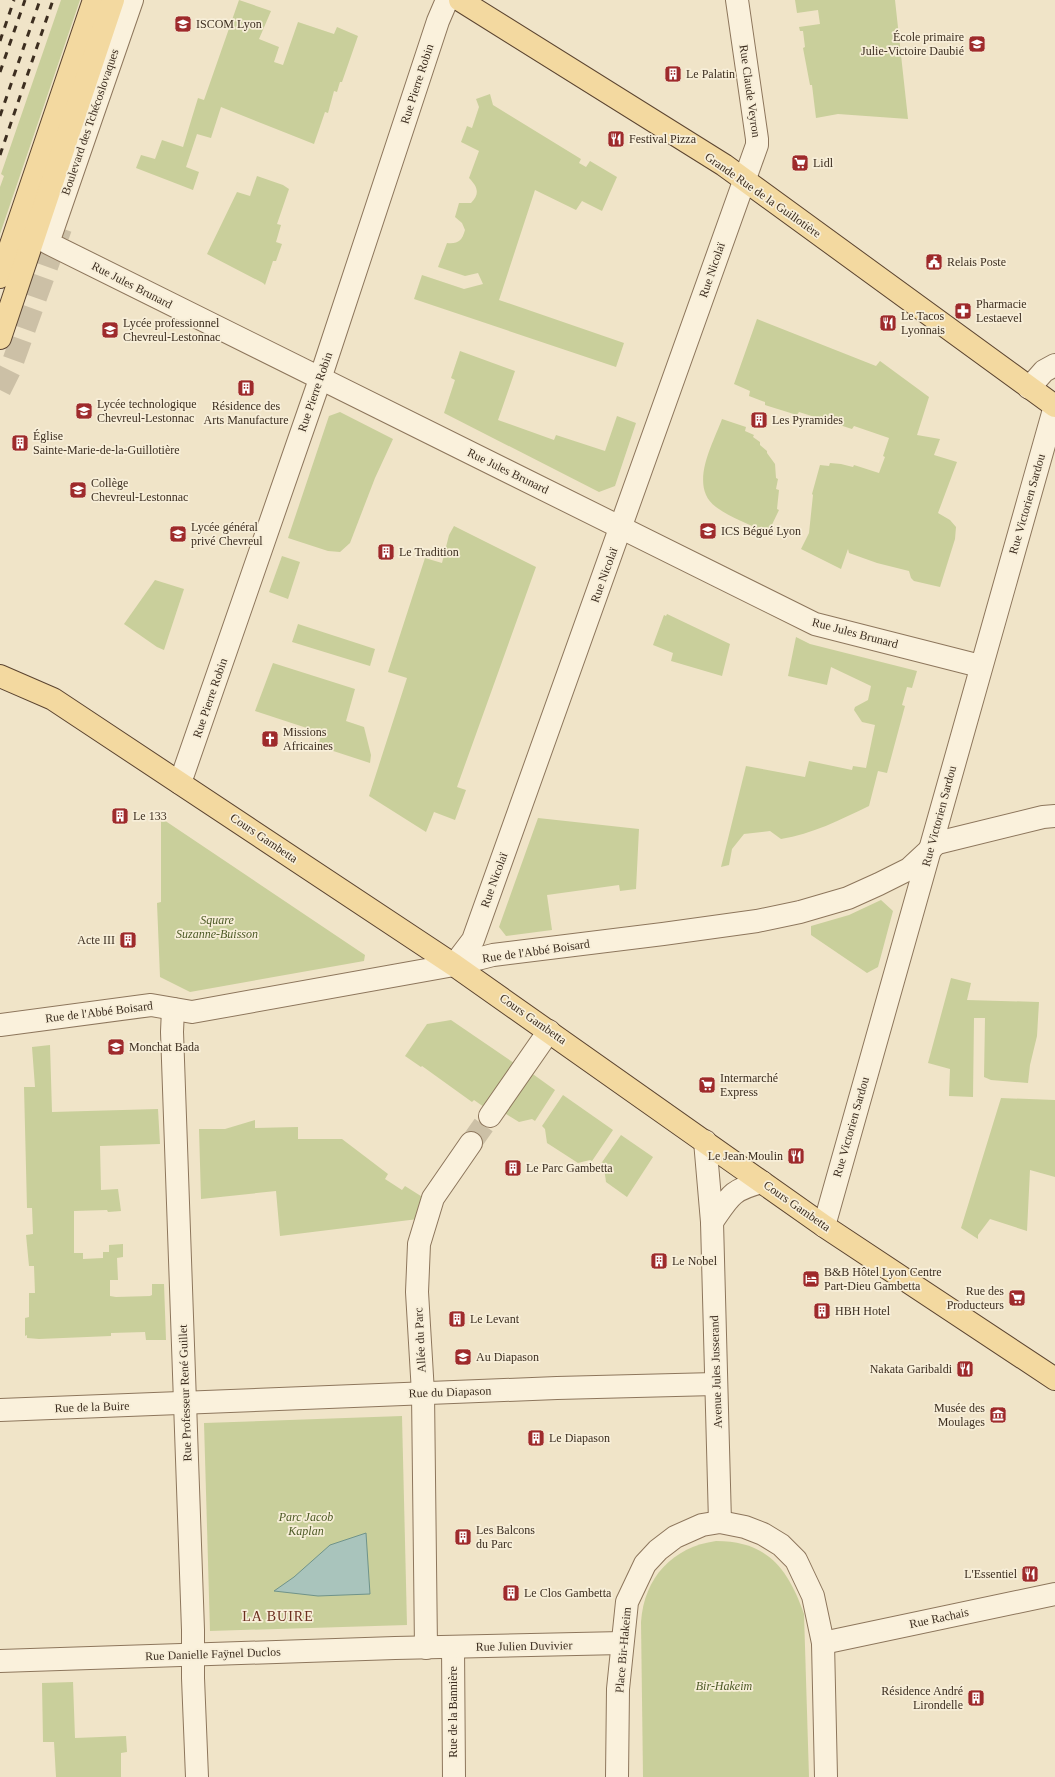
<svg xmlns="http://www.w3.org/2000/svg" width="1055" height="1777" font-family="Georgia,serif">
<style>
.green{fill:#c9cf9b}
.water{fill:#a9c4bc;stroke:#6f938a}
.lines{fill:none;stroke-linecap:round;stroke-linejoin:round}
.minor-tunnel{stroke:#ccc0a6;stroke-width:22;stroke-dasharray:22 11;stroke-linecap:butt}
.major-tunnel{stroke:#ccc0a6;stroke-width:22;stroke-dasharray:22 11;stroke-linecap:butt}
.minor-casing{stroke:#8d765c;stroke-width:24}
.major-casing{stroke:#5b4430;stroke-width:24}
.minor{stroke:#faf1dc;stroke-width:22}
.major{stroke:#f3d9a0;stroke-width:22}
.rail{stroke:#3d2e20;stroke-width:3;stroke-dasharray:7 7;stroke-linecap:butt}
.labels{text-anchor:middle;stroke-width:3.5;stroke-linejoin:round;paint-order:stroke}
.poi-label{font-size:12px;fill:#3d2e20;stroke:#f7eed8;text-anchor:start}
.street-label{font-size:12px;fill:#3d2e20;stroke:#f7eed8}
.park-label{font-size:12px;font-style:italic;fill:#4d5a26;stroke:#f7eed8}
.quarter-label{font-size:14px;letter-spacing:1px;fill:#6b2e1e;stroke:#f7eed8}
</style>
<rect width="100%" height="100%" fill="#f0e4c8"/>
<g class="green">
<path d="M 61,0 L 80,0 L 0,234 L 0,187 L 4,176 L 1,174 Z"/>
<path d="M 239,0 L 271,11 L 259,39 L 279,47 L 274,62 L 283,65 L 298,22 L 334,34 L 337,27 L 358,36 L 342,82 L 340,82 L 337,92 L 334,91 L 328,113 L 325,112 L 314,144 L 221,107 L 211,138 L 197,134 L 186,167 L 199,172 L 193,190 L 136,168 L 141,155 L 155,159 L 162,140 L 183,147 L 198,98 L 204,100 Z"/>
<path d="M 795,0 L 895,0 L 908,119 L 838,114 L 816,118 L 812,85 L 810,85 L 803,48 L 805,47 L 803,31 L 800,31 L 799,27 L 820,24 L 818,10 L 797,13 Z"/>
<path d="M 490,94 L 493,105 L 581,159 L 579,163 L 586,167 L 590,161 L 617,177 L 602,211 L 582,201 L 576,210 L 535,190 L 499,300 L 624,343 L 616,367 L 414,299 L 422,275 L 464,289 L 483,284 L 478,273 L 465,276 L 438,267 L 447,243 C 458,244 462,241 465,230 L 462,223 L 455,217 L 459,203 L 471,203 C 480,194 478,187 469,178 L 479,151 L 461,142 L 467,126 L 472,128 L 479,107 L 476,99 Z"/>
<path d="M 257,176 L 283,185 L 289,189 L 277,224 L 281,225 L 276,242 L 282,244 L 276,261 L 273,261 L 265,285 L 263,283 L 207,254 L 237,192 L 250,196 Z"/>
<path d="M 757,319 L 876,366 L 880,361 L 929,397 L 917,435 L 940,439 L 934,455 L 957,462 L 938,513 L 950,520 L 956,527 L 955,539 L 940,587 L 914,581 L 911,578 L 909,571 L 877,563 L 849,553 L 848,549 L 841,569 L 801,549 L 809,533 L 813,495 L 812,494 L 820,465 L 829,466 L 830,463 L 841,464 L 853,467 L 854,465 L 879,473 L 885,457 L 883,456 L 889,438 L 854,426 L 852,429 L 799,412 L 797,415 L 768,406 L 765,405 L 765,402 L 749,396 L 750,391 L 734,384 Z"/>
<path d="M 460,351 L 515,371 L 498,420 L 554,440 L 556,435 L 605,451 L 617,416 L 636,423 L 615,486 L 599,492 L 444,413 L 455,380 L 451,378 Z"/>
<path d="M 340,412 L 393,439 L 375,478 L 350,543 L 340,552 L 328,551 L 288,538 L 329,416 Z"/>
<path d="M 722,419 L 746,427 L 745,431 L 754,435 L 753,437 L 760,442 L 760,445 L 767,451 L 767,453 L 775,464 L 776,478 L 778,479 L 776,489 L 779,490 L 777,509 L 779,510 L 768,533 C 751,525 731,518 716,507 C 688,486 713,444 722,419 Z"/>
<path d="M 454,526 L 536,567 L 457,787 L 466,790 L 455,820 L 434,812 L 426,832 L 369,796 L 407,678 L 388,672 L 425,558 L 442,563 L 449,535 Z"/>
<path d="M 282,556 L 300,562 L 288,599 L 269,592 Z"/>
<path d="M 155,580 L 184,589 L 164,650 L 157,647 L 124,624 Z"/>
<path d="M 667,614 L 730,644 L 722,676 L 671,661 L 673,653 L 653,645 L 664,615 L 666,616 Z"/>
<path d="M 298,624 L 375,649 L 370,666 L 292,642 Z"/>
<path d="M 796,637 L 810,644 L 917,671 L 912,688 L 907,687 L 902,705 L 905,706 L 887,773 L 878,771 L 869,806 C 840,820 812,834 781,839 L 770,831 L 744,834 L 732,849 L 729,865 L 721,867 L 746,766 L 805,777 L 809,761 L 852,770 L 853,766 L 866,768 L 875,725 L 862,722 L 854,710 L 855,707 L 868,700 L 871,686 L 831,667 L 827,685 L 788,676 Z"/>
<path d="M 273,663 L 355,689 L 346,721 L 364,727 L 371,755 L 370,763 L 318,746 L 322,733 L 255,711 Z"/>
<path d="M 161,818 L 365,955 L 364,961 L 190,992 L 160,977 L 157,903 L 161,902 Z"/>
<path d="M 538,818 L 639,829 L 636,889 L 620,891 L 619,885 L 547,895 L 552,930 L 506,936 L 499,927 Z"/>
<path d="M 881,900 L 893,911 L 878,967 L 867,973 L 811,935 L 811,926 L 849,915 Z"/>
<path d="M 951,978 L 971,983 L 967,1000 L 1039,1002 L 1037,1036 L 1030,1065 L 1028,1083 L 991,1080 L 984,1077 L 985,1018 L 974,1018 L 973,1097 L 949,1096 L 950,1069 L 928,1063 Z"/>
<path d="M 451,1020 L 514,1063 L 484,1107 L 474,1100 L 472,1102 L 422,1066 L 421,1067 L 405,1056 L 427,1024 Z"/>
<path d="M 50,1045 L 52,1112 L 158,1109 L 160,1144 L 100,1146 L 101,1190 L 118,1189 L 121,1211 L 108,1212 L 107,1210 L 74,1211 L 74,1253 L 83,1253 L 83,1259 L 103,1258 L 103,1252 L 109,1252 L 109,1245 L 123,1244 L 123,1257 L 117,1258 L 118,1280 L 110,1280 L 110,1296 L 116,1297 L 150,1296 L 152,1295 L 152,1284 L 164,1284 L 166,1340 L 146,1340 L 145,1332 L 111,1333 L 111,1336 L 39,1339 L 27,1338 L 27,1335 L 25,1336 L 25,1318 L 29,1317 L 29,1293 L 35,1293 L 34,1266 L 29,1266 L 26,1235 L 33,1234 L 32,1208 L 27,1208 L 24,1087 L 35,1087 L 32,1047 Z"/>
<path d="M 530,1072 L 555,1090 L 535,1121 L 532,1119 L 519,1122 L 503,1112 Z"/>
<path d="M 563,1095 L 613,1130 L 592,1161 L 590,1160 L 578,1163 L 547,1143 L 545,1129 L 542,1126 Z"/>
<path d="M 1001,1098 L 1055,1100 L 1055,1177 L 1030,1170 L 1027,1231 L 990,1219 L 978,1235 L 978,1239 L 961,1228 Z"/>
<path d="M 255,1120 L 255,1128 L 298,1127 L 298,1139 L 342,1139 L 388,1174 L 385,1179 L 402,1190 L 405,1186 L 424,1198 L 418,1219 L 280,1236 L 276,1191 L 201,1199 L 199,1129 L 225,1129 Z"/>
<path d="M 621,1135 L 653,1157 L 627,1197 L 606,1182 L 604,1168 L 600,1165 Z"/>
<path d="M 402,1416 L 407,1625 L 210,1631 L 204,1423 Z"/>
<path d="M 716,1541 C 768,1541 788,1569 804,1614 L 809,1777 L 643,1777 L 641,1622 C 644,1577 673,1547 716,1541 Z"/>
<path d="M 73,1682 L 75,1738 L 126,1736 L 127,1752 L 121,1753 L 121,1777 L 56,1777 L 54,1742 L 43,1742 L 42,1683 Z"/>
</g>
<path class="water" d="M 366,1533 L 370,1594 L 318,1596 L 274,1591 L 294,1577 L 330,1545 Z"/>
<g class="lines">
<path class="minor-tunnel" d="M 471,1143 L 490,1116"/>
<path class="major-tunnel" d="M 0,390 L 10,370 L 61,228"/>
<g class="minor-casing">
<g id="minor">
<path d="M 132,0 L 48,243 L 815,624 L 980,666"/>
<path d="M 1029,388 L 1044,371 L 1055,365"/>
<path d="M 180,783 L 318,385 L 438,21 L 447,0"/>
<path d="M 454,965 L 473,940 L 757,145 L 757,139 L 737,0"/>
<path d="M 173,1009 L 172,1032 L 193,1630 L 193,1678 L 197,1777"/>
<path d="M 0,1025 L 151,1005 L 192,1012 L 454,965 L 493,955 L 663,934 L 757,921 L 800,912 L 848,898 L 879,884 L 909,869 L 937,843 L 1043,817 L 1055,816"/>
<path d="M 490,1116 L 549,1031"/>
<path d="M 705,1141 L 712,1222 C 730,1196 731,1190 762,1182"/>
<path d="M 712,1222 L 720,1522"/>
<path d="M 824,1226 L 1055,406"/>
<path d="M 0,1410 L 557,1388 L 715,1384"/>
<path d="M 823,1643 L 1055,1594"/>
<path d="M 453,1647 L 454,1777"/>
<path d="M 426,1648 L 423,1393 L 417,1292 L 419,1244 L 433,1198 L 471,1143"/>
<path d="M 0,1661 L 395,1648 L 622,1643"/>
<path d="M 617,1777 L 618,1689 L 627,1602 L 645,1564 L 658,1550 L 675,1537 L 702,1525 L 720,1522 L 745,1527 L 763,1534 L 781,1545 L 796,1560 L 813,1596 L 823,1643 L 826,1777"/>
</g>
</g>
<g class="major-casing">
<g id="major">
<path d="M 460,0 L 724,165 L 1055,406"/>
<path d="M 0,277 L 94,0"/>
<path d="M 0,338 L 113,0"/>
<path d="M 0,676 L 53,699 L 454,965 L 824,1226 L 1055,1379"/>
</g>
</g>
<use href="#minor" class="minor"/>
<use href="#major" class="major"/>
<g class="rail">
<path d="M 0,41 L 14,0"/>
<path d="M 0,72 L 25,0"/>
<path d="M 0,116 L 40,0"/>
<path d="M 0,155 L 53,0"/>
</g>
</g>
<defs>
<g id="university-square" transform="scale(0.9)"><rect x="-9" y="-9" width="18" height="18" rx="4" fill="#9e2a2b" stroke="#f7eed8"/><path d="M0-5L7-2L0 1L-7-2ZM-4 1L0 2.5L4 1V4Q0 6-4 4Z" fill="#fff"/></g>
<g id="school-square" transform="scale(0.9)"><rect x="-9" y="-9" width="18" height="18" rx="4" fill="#9e2a2b" stroke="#f7eed8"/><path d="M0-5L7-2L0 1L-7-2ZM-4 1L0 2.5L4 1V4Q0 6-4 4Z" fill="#fff"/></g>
<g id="building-square" transform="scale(0.9)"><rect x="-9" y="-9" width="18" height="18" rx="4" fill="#9e2a2b" stroke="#f7eed8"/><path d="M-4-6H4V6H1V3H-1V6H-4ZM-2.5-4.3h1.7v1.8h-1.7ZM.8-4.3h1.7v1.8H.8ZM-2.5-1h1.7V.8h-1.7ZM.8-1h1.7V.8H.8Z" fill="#fff"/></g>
<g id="restaurant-square" transform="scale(0.9)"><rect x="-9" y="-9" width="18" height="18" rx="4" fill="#9e2a2b" stroke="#f7eed8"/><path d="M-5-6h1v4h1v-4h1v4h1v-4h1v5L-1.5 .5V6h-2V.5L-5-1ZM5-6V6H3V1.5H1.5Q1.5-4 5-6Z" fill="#fff"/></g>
<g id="supermarket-square" transform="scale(0.9)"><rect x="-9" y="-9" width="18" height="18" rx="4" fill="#9e2a2b" stroke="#f7eed8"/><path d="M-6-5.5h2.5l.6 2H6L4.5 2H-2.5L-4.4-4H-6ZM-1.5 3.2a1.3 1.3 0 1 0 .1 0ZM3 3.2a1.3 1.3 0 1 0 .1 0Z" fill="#fff"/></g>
<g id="civic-square" transform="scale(0.9)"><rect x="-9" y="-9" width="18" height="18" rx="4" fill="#9e2a2b" stroke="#f7eed8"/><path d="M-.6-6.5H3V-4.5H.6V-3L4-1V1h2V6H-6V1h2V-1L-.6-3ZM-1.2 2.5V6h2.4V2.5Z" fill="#fff"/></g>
<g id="pharmacy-square" transform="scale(0.9)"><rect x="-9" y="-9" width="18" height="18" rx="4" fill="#9e2a2b" stroke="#f7eed8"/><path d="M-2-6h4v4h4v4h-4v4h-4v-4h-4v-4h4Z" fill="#fff"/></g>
<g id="church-square" transform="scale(0.9)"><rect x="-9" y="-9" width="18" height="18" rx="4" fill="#9e2a2b" stroke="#f7eed8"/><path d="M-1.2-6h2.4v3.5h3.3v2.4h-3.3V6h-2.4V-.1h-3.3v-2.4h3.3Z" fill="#fff"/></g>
<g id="hotel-square" transform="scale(0.9)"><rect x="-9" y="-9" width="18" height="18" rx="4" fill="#9e2a2b" stroke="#f7eed8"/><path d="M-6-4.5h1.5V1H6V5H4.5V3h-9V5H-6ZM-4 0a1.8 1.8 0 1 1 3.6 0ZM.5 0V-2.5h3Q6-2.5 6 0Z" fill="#fff"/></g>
<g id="museum-square" transform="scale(0.9)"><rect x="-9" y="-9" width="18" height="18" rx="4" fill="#9e2a2b" stroke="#f7eed8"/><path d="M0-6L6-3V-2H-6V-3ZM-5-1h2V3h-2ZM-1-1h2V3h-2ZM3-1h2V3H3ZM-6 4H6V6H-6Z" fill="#fff"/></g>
</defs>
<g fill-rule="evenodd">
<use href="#university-square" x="183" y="24"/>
<use href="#school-square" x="977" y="44"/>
<use href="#building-square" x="673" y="74"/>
<use href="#restaurant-square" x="616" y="139"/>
<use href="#supermarket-square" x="800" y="163"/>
<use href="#civic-square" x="934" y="262"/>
<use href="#pharmacy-square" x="963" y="311"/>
<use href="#restaurant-square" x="888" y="323"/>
<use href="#school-square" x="110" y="330"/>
<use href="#building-square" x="246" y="388"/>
<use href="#school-square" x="84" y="411"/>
<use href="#building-square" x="759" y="420"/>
<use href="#building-square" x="20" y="443"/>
<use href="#school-square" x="78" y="490"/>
<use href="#university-square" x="708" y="531"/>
<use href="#school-square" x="178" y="534"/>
<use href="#building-square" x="386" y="552"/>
<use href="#church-square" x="270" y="739"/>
<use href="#building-square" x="120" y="816"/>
<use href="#building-square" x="128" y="940"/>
<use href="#school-square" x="116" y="1047"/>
<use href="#supermarket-square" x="707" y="1085"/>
<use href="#restaurant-square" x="796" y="1156"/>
<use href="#building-square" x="513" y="1168"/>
<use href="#building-square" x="659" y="1261"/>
<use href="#hotel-square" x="811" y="1279"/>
<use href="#supermarket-square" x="1017" y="1298"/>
<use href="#building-square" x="822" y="1311"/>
<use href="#building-square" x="457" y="1319"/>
<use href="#school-square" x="463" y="1357"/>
<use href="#restaurant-square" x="965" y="1369"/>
<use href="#museum-square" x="998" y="1415"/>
<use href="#building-square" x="536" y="1438"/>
<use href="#building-square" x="463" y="1537"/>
<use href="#restaurant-square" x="1030" y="1574"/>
<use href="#building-square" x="511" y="1593"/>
<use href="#building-square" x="976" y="1698"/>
</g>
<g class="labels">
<g class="poi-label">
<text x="196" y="28">ISCOM Lyon</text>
<text x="964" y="41" text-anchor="end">École primaire<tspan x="964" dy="14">Julie-Victoire Daubié</tspan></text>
<text x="686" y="78">Le Palatin</text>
<text x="629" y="143">Festival Pizza</text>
<text x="813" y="167">Lidl</text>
<text x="947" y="266">Relais Poste</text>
<text x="976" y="308">Pharmacie<tspan x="976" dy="14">Lestaevel</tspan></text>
<text x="901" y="320">Le Tacos<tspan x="901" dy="14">Lyonnais</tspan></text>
<text x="123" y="327">Lycée professionnel<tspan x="123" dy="14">Chevreul-Lestonnac</tspan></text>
<text x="97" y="408">Lycée technologique<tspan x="97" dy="14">Chevreul-Lestonnac</tspan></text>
<text x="246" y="410" text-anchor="middle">Résidence des<tspan x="246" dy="14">Arts Manufacture</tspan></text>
<text x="772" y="424">Les Pyramides</text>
<text x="33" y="440">Église<tspan x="33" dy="14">Sainte-Marie-de-la-Guillotière</tspan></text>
<text x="91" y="487">Collège<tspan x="91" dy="14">Chevreul-Lestonnac</tspan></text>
<text x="191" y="531">Lycée général<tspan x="191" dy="14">privé Chevreul</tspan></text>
<text x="721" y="535">ICS Bégué Lyon</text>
<text x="399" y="556">Le Tradition</text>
<text x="283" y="736">Missions<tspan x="283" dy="14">Africaines</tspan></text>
<text x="133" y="820">Le 133</text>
<text x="115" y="944" text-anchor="end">Acte III</text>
<text x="129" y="1051">Monchat Bada</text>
<text x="720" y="1082">Intermarché<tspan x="720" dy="14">Express</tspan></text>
<text x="783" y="1160" text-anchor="end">Le Jean Moulin</text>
<text x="526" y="1172">Le Parc Gambetta</text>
<text x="672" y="1265">Le Nobel</text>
<text x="824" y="1276">B&amp;B Hôtel Lyon Centre<tspan x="824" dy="14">Part-Dieu Gambetta</tspan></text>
<text x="1004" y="1295" text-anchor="end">Rue des<tspan x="1004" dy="14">Producteurs</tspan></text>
<text x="835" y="1315">HBH Hotel</text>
<text x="470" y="1323">Le Levant</text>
<text x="476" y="1361">Au Diapason</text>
<text x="952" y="1373" text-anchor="end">Nakata Garibaldi</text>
<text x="985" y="1412" text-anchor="end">Musée des<tspan x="985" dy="14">Moulages</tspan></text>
<text x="549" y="1442">Le Diapason</text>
<text x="476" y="1534">Les Balcons<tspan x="476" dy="14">du Parc</tspan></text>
<text x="1017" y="1578" text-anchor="end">L'Essentiel</text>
<text x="524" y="1597">Le Clos Gambetta</text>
<text x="963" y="1695" text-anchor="end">Résidence André<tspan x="963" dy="14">Lirondelle</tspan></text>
</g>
<g class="street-label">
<text transform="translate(417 84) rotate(-72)" y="4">Rue Pierre Robin</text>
<text transform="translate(750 91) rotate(82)" y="4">Rue Claude Veyron</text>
<text transform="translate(90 122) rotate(-71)" y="4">Boulevard des Tchécoslovaques</text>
<text transform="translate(763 195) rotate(35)" y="4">Grande Rue de la Guillotière</text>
<text transform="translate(712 270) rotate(-71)" y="4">Rue Nicolaï</text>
<text transform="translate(132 285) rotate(27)" y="4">Rue Jules Brunard</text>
<text transform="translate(315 392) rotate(-71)" y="4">Rue Pierre Robin</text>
<text transform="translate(508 471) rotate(26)" y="4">Rue Jules Brunard</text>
<text transform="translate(1027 504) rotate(-74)" y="4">Rue Victorien Sardou</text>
<text transform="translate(604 575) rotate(-70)" y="4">Rue Nicolaï</text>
<text transform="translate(855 633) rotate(15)" y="4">Rue Jules Brunard</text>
<text transform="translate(210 698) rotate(-71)" y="4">Rue Pierre Robin</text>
<text transform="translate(939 816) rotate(-75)" y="4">Rue Victorien Sardou</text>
<text transform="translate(264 838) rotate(34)" y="4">Cours Gambetta</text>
<text transform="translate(494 880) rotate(-70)" y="4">Rue Nicolaï</text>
<text transform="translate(536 951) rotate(-8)" y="4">Rue de l'Abbé Boisard</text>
<text transform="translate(99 1012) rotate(-7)" y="4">Rue de l'Abbé Boisard</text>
<text transform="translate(533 1019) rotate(35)" y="4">Cours Gambetta</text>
<text transform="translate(851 1127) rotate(-74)" y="4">Rue Victorien Sardou</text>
<text transform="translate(797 1206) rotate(35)" y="4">Cours Gambetta</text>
<text transform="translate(420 1340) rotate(-93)" y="4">Allée du Parc</text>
<text transform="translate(716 1372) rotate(-92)" y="4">Avenue Jules Jusserand</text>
<text transform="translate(450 1392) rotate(-2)" y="4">Rue du Diapason</text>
<text transform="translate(185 1393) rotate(-92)" y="4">Rue Professeur René Guillet</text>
<text transform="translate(92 1407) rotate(-2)" y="4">Rue de la Buire</text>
<text transform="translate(939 1618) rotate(-12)" y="4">Rue Rachais</text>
<text transform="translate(524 1646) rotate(-1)" y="4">Rue Julien Duvivier</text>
<text transform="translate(623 1650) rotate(-85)" y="4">Place Bir-Hakeim</text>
<text transform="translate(213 1654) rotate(-2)" y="4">Rue Danielle Faÿnel Duclos</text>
<text transform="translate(453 1712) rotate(-90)" y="4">Rue de la Bannière</text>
</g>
<g class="park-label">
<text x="217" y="924">Square<tspan x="217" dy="14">Suzanne-Buisson</tspan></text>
<text x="306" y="1521">Parc Jacob<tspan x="306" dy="14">Kaplan</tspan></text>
<text x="724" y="1690">Bir-Hakeim</text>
</g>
<g class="quarter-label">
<text x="278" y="1621">LA BUIRE</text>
</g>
</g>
</svg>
